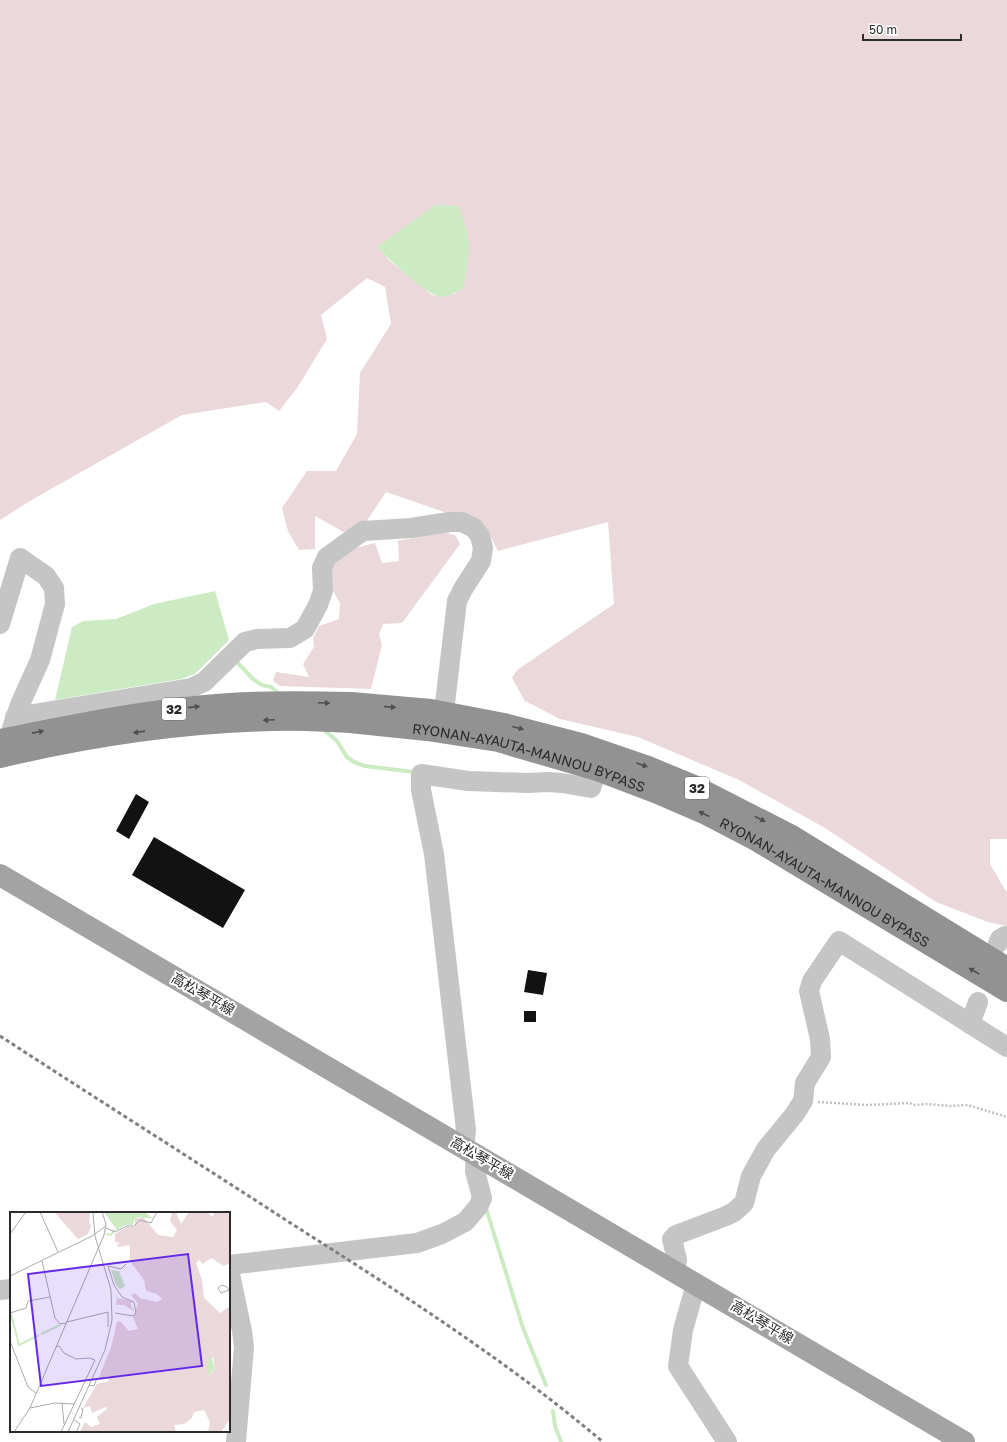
<svg xmlns="http://www.w3.org/2000/svg" width="1007" height="1442" font-family="'Golos Text','Noto Sans JP',sans-serif">
<style>
.green{fill:#ead8db;fill-rule:evenodd}
.water{fill:#ccebc3}
.lines{fill:none;stroke-linecap:round;stroke-linejoin:round}
.stream{stroke:#ccebc3;stroke-width:4}
.building{fill:#121212}
.path{stroke:#bfbfbf;stroke-width:2.5;stroke-dasharray:2 2;stroke-linecap:butt}
.minor{stroke:#c5c5c5;stroke-width:20}
.major{stroke:#a3a3a3;stroke-width:22}
.highway{stroke:#929292;stroke-width:22}
.rail{stroke:#808080;stroke-width:3;stroke-dasharray:4 3;stroke-linecap:butt}
.highway-bridge{stroke:#929292;stroke-width:22}
.oneway{fill:#4f4f4f}
.labels{text-anchor:middle;stroke-width:4;stroke-linejoin:round;paint-order:stroke}
.shield{fill:#fff;stroke:#6b6b6b;stroke-width:1}
.shield-label{font-size:13px;font-weight:bold;fill:#2b2b2b}
.street-label{font-size:14px;fill:#2b2b2b;stroke:#fff}
.inset-river{fill:none;stroke:#ccebc3;stroke-width:2}
.inset-road{fill:none;stroke:#aaa;stroke-width:1}
.view{fill:#6328e8;fill-opacity:0.15;stroke:#6328e8;stroke-width:2}
.inset-edge{fill:none;stroke:#2b2b2b;stroke-width:2}
</style>
<rect width="100%" height="100%" fill="#fff"/>
<g class="green">
<path d="M 0,0 L 1007,0 L 1007,839 L 990,839 L 990,864 L 1007,893 L 1007,926 L 988,922 L 936,902 L 825,828 L 739,780 L 638,737 L 560,719 L 525,701 L 512,678 L 517,670 L 614,604 L 608,522 L 498,551 L 485,526 L 386,492 L 364,525 L 347,534 L 315,516 L 315,549 L 299,550 L 288,531 L 282,508 L 307,471 L 336,471 L 357,434 L 360,373 L 391,324 L 385,287 L 367,278 L 321,315 L 327,339 L 297,388 L 279,411 L 266,402 L 182,415 L 35,498 L 0,520 ZM 378,247 L 457,293 L 441,297 L 432,295 L 390,261 Z"/>
<path d="M 443,532 L 455,535 L 460,544 L 402,623 L 383,624 L 379,634 L 382,645 L 371,689 L 280,686 L 273,681 L 276,672 L 309,677 L 303,664 L 314,647 L 313,638 L 319,626 L 339,619 L 340,603 L 326,579 L 334,564 L 356,548 L 375,543 L 382,563 L 399,561 L 398,541 Z"/>
</g>
<g class="water">
<path d="M 435,205 L 458,206 L 467,230 L 469,248 L 464,287 C 458,292 450,296 441,297 C 428,297 388,258 377,247 Z"/>
<path d="M 215,591 L 229,640 L 195,674 L 181,679 L 55,700 L 72,627 L 83,621 L 116,619 L 154,604 Z"/>
</g>
<g class="lines">
<g class="stream">
<path d="M 234,659 L 253,679 L 262,685 L 271,687 L 280,694"/>
<path d="M 323,729 L 337,741 L 347,757 L 354,762 L 365,766 L 414,772 L 414,774"/>
<path d="M 486,1208 L 523,1328 L 546,1385"/>
<path d="M 553,1411 L 555,1426 L 561,1442"/>
</g>
</g>
<g class="building">
<path d="M 136,794 L 149,802 L 129,839 L 116,831 Z"/>
<path d="M 154,837 L 245,890 L 223,928 L 132,875 Z"/>
<path d="M 528,970 L 547,973 L 543,995 L 524,992 Z"/>
<rect x="524" y="1011" width="12" height="11"/>
</g>
<g class="lines">
<path class="path" d="M 818,1102 L 867,1105 L 909,1103 L 915,1105 L 927,1104 L 950,1106 L 968,1105 L 1007,1117"/>
<g class="minor">
<path d="M 0,624 L 20,558 L 46,576 L 54,588 L 55,604 L 40,660 L 21,702 L 12,728"/>
<path d="M 15,717 L 191,688 L 204,682 L 245,642 L 257,639 L 290,638 L 305,629 L 318,605 L 323,591 L 322,568 L 327,557 L 363,531 L 411,528 L 449,522 L 462,522 L 474,528 L 480,536 L 483,548 L 481,561 L 463,589 L 457,601 L 444,712"/>
<path d="M 998,943 L 1000,939 L 1005,936 L 1007,937"/>
<path d="M 970,1024 L 978,1002"/>
<path d="M 464,1148 L 466,1130 L 434,854 L 421,790 L 421,774 L 468,781 L 527,783 L 548,782 L 562,783 L 591,788 L 597,770"/>
<path d="M 229,1265 L 417,1243 L 442,1234 L 465,1222 L 478,1207 L 482,1198 L 475,1171 L 476,1154"/>
<path d="M 229,1269 L 242,1331 L 244,1347 L 236,1442"/>
<path d="M 675,1271 L 677,1260 L 672,1239 L 676,1235 L 726,1216 L 734,1212 L 744,1203 L 751,1176 L 766,1149 L 794,1115 L 803,1101 L 805,1083 L 821,1057 L 820,1039 L 809,991 L 812,981 L 839,941 L 1007,1047"/>
<path d="M 696,1284 L 683,1330 L 678,1366 L 727,1442"/>
<path d="M 0,1290 L 11,1289"/>
</g>
<path class="major" d="M 0,875 L 964,1442"/>
<g class="highway">
<path d="M 351,703 L 431,710 L 504,724 L 581,744 L 648,767 L 694,786 L 790,835 L 1007,968"/>
<path id="s1" d="M 350,722 L 427,730 L 498,741 L 597,770 L 655,792 L 706,814 L 756,840 L 1007,991"/>
</g>
<path class="rail" d="M 0,1036 C 97,1099 195,1161 292,1224 C 399,1292 506,1360 603,1442"/>
<g class="highway-bridge">
<path d="M 0,740 C 76,725 151,709 229,704 C 270,701 310,702 351,703"/>
<path d="M 0,757 C 89,736 182,722 274,720 C 299,719 324,721 350,722"/>
</g>
</g>
<defs><path id="oneway-solid" d="M-6-.8H1V-3.2L6.5 0L1 3.2V.8H-6Z"/></defs>
<g class="oneway">
<use href="#oneway-solid" transform="translate(324 703) rotate(2)"/>
<use href="#oneway-solid" transform="translate(194 707) rotate(-6)"/>
<use href="#oneway-solid" transform="translate(390 707) rotate(5)"/>
<use href="#oneway-solid" transform="translate(269 720) rotate(178)"/>
<use href="#oneway-solid" transform="translate(518 728) rotate(14)"/>
<use href="#oneway-solid" transform="translate(38 732) rotate(-11)"/>
<use href="#oneway-solid" transform="translate(139 732) rotate(172)"/>
<use href="#oneway-solid" transform="translate(642 765) rotate(19)"/>
<use href="#oneway-solid" transform="translate(704 814) rotate(-155)"/>
<use href="#oneway-solid" transform="translate(760 819) rotate(27)"/>
<use href="#oneway-solid" transform="translate(974 971) rotate(-149)"/>
</g>
<g class="labels">
<g class="shield">
<rect x="162" y="698" width="24" height="22" rx="3"/>
<rect x="685" y="777" width="24" height="22" rx="3"/>
</g>
<g class="shield-label">
<text x="174" y="714">32</text>
<text x="697" y="793">32</text>
</g>
<g class="street-label">
<text dy="5" stroke="none"><textPath href="#s1" startOffset="183">RYONAN-AYAUTA-MANNOU BYPASS</textPath></text>
<text dy="5" stroke="none"><textPath href="#s1" startOffset="507">RYONAN-AYAUTA-MANNOU BYPASS</textPath></text>
<text transform="translate(203 994) rotate(30)" y="5">高松琴平線</text>
<text transform="translate(482 1158) rotate(30)" y="5">高松琴平線</text>
<text transform="translate(762 1322) rotate(31)" y="5">高松琴平線</text>
</g>
</g>
<g transform="translate(10 1212)">
<rect width="220" height="220" fill="#fff"/>
<path d="M 44,0 L 80,0 L 79,11 L 81,14 L 78,22 L 68,27 ZM 162,0 L 166,0 L 171,12 L 179,0 L 197,0 L 203,5 L 204,0 L 220,0 L 220,51 L 214,54 L 201,46 L 193,52 L 189,48 L 186,51 L 192,68 L 194,86 L 210,101 L 219,95 L 220,92 L 220,207 L 211,220 L 198,220 L 200,210 L 194,198 L 184,200 L 182,206 L 174,212 L 164,213 L 166,220 L 70,220 L 75,210 L 81,215 L 90,212 L 87,205 L 97,197 L 96,195 L 82,201 L 80,194 L 73,196 L 87,172 L 99,169 L 98,164 L 90,168 L 89,165 L 101,135 L 107,110 L 110,109 L 119,119 L 128,117 L 123,105 L 128,92 L 121,83 L 125,81 L 130,86 L 147,90 L 152,87 L 147,82 L 136,79 L 134,68 L 120,49 L 120,33 L 108,35 L 107,33 L 110,31 L 105,30 L 105,22 L 117,15 L 125,15 L 125,7 L 133,5 L 148,23 L 163,25 L 167,18 L 160,9 ZM 203,145 L 205,157 L 199,163 L 198,150 ZM 107,82 L 107,86 L 122,89 L 121,94 L 125,100 L 114,93 L 106,93 Z" fill="#ead8db" fill-rule="evenodd"/>
<path d="M 94,0 L 135,0 L 143,7 L 129,5 L 125,7 L 123,13 L 115,13 L 107,18 ZM 101,58 L 109,59 L 115,74 L 110,77 L 106,73 ZM 201,144 L 205,157 L 198,163 L 198,150 Z" fill="#ccebc3"/>
<path class="inset-river" d="M 96,22 L 101,23 L 105,17M 1,102 L 9,133 L 29,123M 31,122 L 50,113"/>
<path class="inset-road" d="M 30,0 L 48,40M 96,16 L 105,20 L 117,14 L 124,14 L 130,8 L 141,11 L 147,0M 0,22 L 16,0M 32,49 L 45,106 L 50,112 L 56,111M 98,54 L 104,73 L 112,85 L 124,90 L 126,101 L 123,104 L 105,101M 98,54 L 111,57 L 116,52M 0,64 L 82,24 L 96,14M 212,73 L 217,75 L 219,78 L 211,81 L 208,76 ZM 0,101 L 16,96 L 18,89 L 40,85M 57,110 L 98,100 L 98,115M 0,129 L 18,175 L 26,181M 46,135 L 49,134 L 54,141 L 66,147 L 79,146 L 85,148 L 51,220M 79,173 L 84,174 L 87,166M 52,191 L 54,212M 20,196 L 45,191 L 64,192M 69,205 L 71,206 L 73,197 L 71,196M 63,207 L 70,212 L 66,220M 4,220 L 20,196 L 94,23 L 96,12 L 92,0M 58,220 L 95,138 L 102,108 L 101,78 L 85,24 L 83,0"/>
<path class="view" d="M 178,42 L 192,154 L 31,174 L 18,62 Z"/>
<rect width="220" height="220" class="inset-edge"/>
</g>
<path d="M863 34v6h98v-6" fill="none" stroke="#2b2b2b" stroke-width="2"/>
<text x="869" y="34" font-size="12" fill="#2b2b2b" stroke="#ffffff" stroke-width="3" paint-order="stroke">50 m</text>
</svg>
